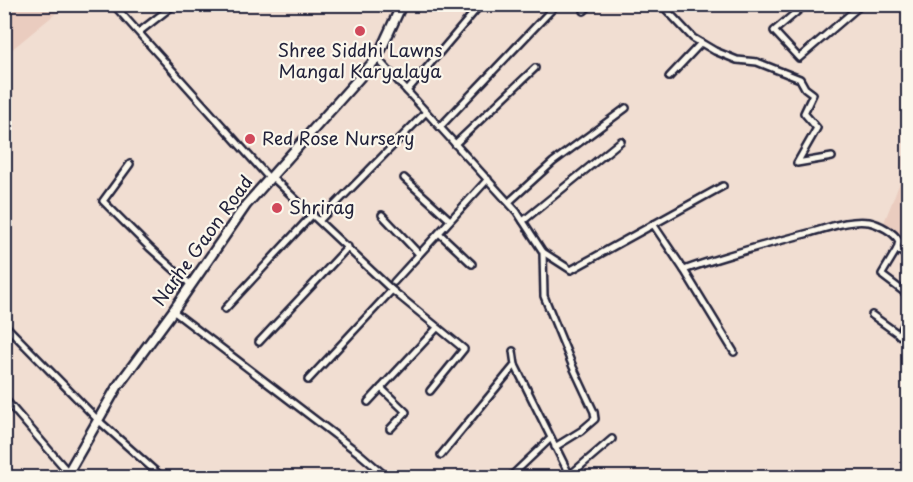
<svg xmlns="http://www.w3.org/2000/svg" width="913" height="482" font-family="'Playpen Sans',sans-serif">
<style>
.built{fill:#eaccbf}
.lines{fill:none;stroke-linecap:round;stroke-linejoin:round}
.street-casing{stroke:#22223b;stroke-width:10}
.secondary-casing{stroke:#22223b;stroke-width:13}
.street{stroke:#fbf7ec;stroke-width:5}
.secondary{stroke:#fbf7ec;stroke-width:8}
.poi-dot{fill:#d1495b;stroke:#fbf7ec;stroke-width:2}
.labels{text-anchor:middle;stroke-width:4.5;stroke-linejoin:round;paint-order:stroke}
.poi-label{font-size:18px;fill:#22223b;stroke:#fbf7ec;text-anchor:start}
.street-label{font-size:18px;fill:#22223b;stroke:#fbf7ec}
</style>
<rect width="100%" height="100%" fill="#f1ded2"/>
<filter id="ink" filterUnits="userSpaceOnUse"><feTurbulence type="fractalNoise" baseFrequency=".0167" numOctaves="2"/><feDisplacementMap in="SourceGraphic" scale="12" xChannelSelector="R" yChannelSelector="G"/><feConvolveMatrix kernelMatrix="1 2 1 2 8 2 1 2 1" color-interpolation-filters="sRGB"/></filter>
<g filter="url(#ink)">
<g class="built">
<path d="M 5,4 L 66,4 L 66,5 L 5,55 Z"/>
<path d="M 908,162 L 908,242 L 883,225 Z"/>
</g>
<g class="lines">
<g class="street-casing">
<g id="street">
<path d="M 113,4 L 269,178"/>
<path d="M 661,4 L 693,38 L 715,51 L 737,60 L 757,62 L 800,79 L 805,88 L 813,94 L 804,113 L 817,128 L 797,163 L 832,157"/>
<path d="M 806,4 L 774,31 L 799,58 L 862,4"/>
<path d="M 584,11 L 591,4"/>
<path d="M 139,32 L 175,4"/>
<path d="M 377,58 L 517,212 L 543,252 L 544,296 L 573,367 L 594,412 L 595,419 L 581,431 L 555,447"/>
<path d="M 669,77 L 701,43"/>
<path d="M 407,91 L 481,4"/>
<path d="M 440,127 L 557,4"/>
<path d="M 455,144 L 535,68"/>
<path d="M 130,164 L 103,201 L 150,248 L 191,285"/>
<path d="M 271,176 L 392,290 L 464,349 L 430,391"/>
<path d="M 404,178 L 450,220"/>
<path d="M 509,202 L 553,162 L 626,108"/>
<path d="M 382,215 L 419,254"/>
<path d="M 320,220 L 426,112"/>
<path d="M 523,221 L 621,141"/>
<path d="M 653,224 L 684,270 C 725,255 767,244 809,233 C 828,228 849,219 869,222 C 879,224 894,232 899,241 L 897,249 L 882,274 L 883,276 L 908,295"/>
<path d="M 439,233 L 472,264"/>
<path d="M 897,249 L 908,257"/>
<path d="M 543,252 L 571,270 L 723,186"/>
<path d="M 684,270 L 734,352"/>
<path d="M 394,282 L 488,179"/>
<path d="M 225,309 L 313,214"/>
<path d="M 173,311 L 360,454 L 388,478"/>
<path d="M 872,315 L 908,341"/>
<path d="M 4,324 L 98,420 L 163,478"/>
<path d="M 899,335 L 908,317"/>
<path d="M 259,342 L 348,247"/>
<path d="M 513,351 L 515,365 L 571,478"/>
<path d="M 308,380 L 392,290"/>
<path d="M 381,388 L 406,412 L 390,429"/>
<path d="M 4,398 L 68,472"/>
<path d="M 368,402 L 437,328"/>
<path d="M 441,455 L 515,365"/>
<path d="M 570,475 L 612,439"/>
<path d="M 4,476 L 6,478"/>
<path d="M 509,478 L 551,438"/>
</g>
</g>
<g class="secondary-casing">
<path id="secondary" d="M 65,478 L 117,387 L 173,311 L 246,205 L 377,58 L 402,4"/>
</g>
<use href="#street" class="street"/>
<use href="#secondary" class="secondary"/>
</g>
</g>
<g class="poi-dot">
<circle cx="360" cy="31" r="6"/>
<circle cx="250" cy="139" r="6"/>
<circle cx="277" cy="208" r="6"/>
</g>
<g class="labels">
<g class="poi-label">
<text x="360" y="57" text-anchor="middle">Shree Siddhi Lawns<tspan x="360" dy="21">Mangal Karyalaya</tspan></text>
<text x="262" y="145">Red Rose Nursery</text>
<text x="289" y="214">Shrirag</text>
</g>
<g class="street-label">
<text transform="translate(203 241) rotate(-54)" y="6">Narhe Gaon Road</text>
</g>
</g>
<rect width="913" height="482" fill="none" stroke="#fbf7ec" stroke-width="24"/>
<rect x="12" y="12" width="889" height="458" fill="none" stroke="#22223b" stroke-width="2" filter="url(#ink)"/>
</svg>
